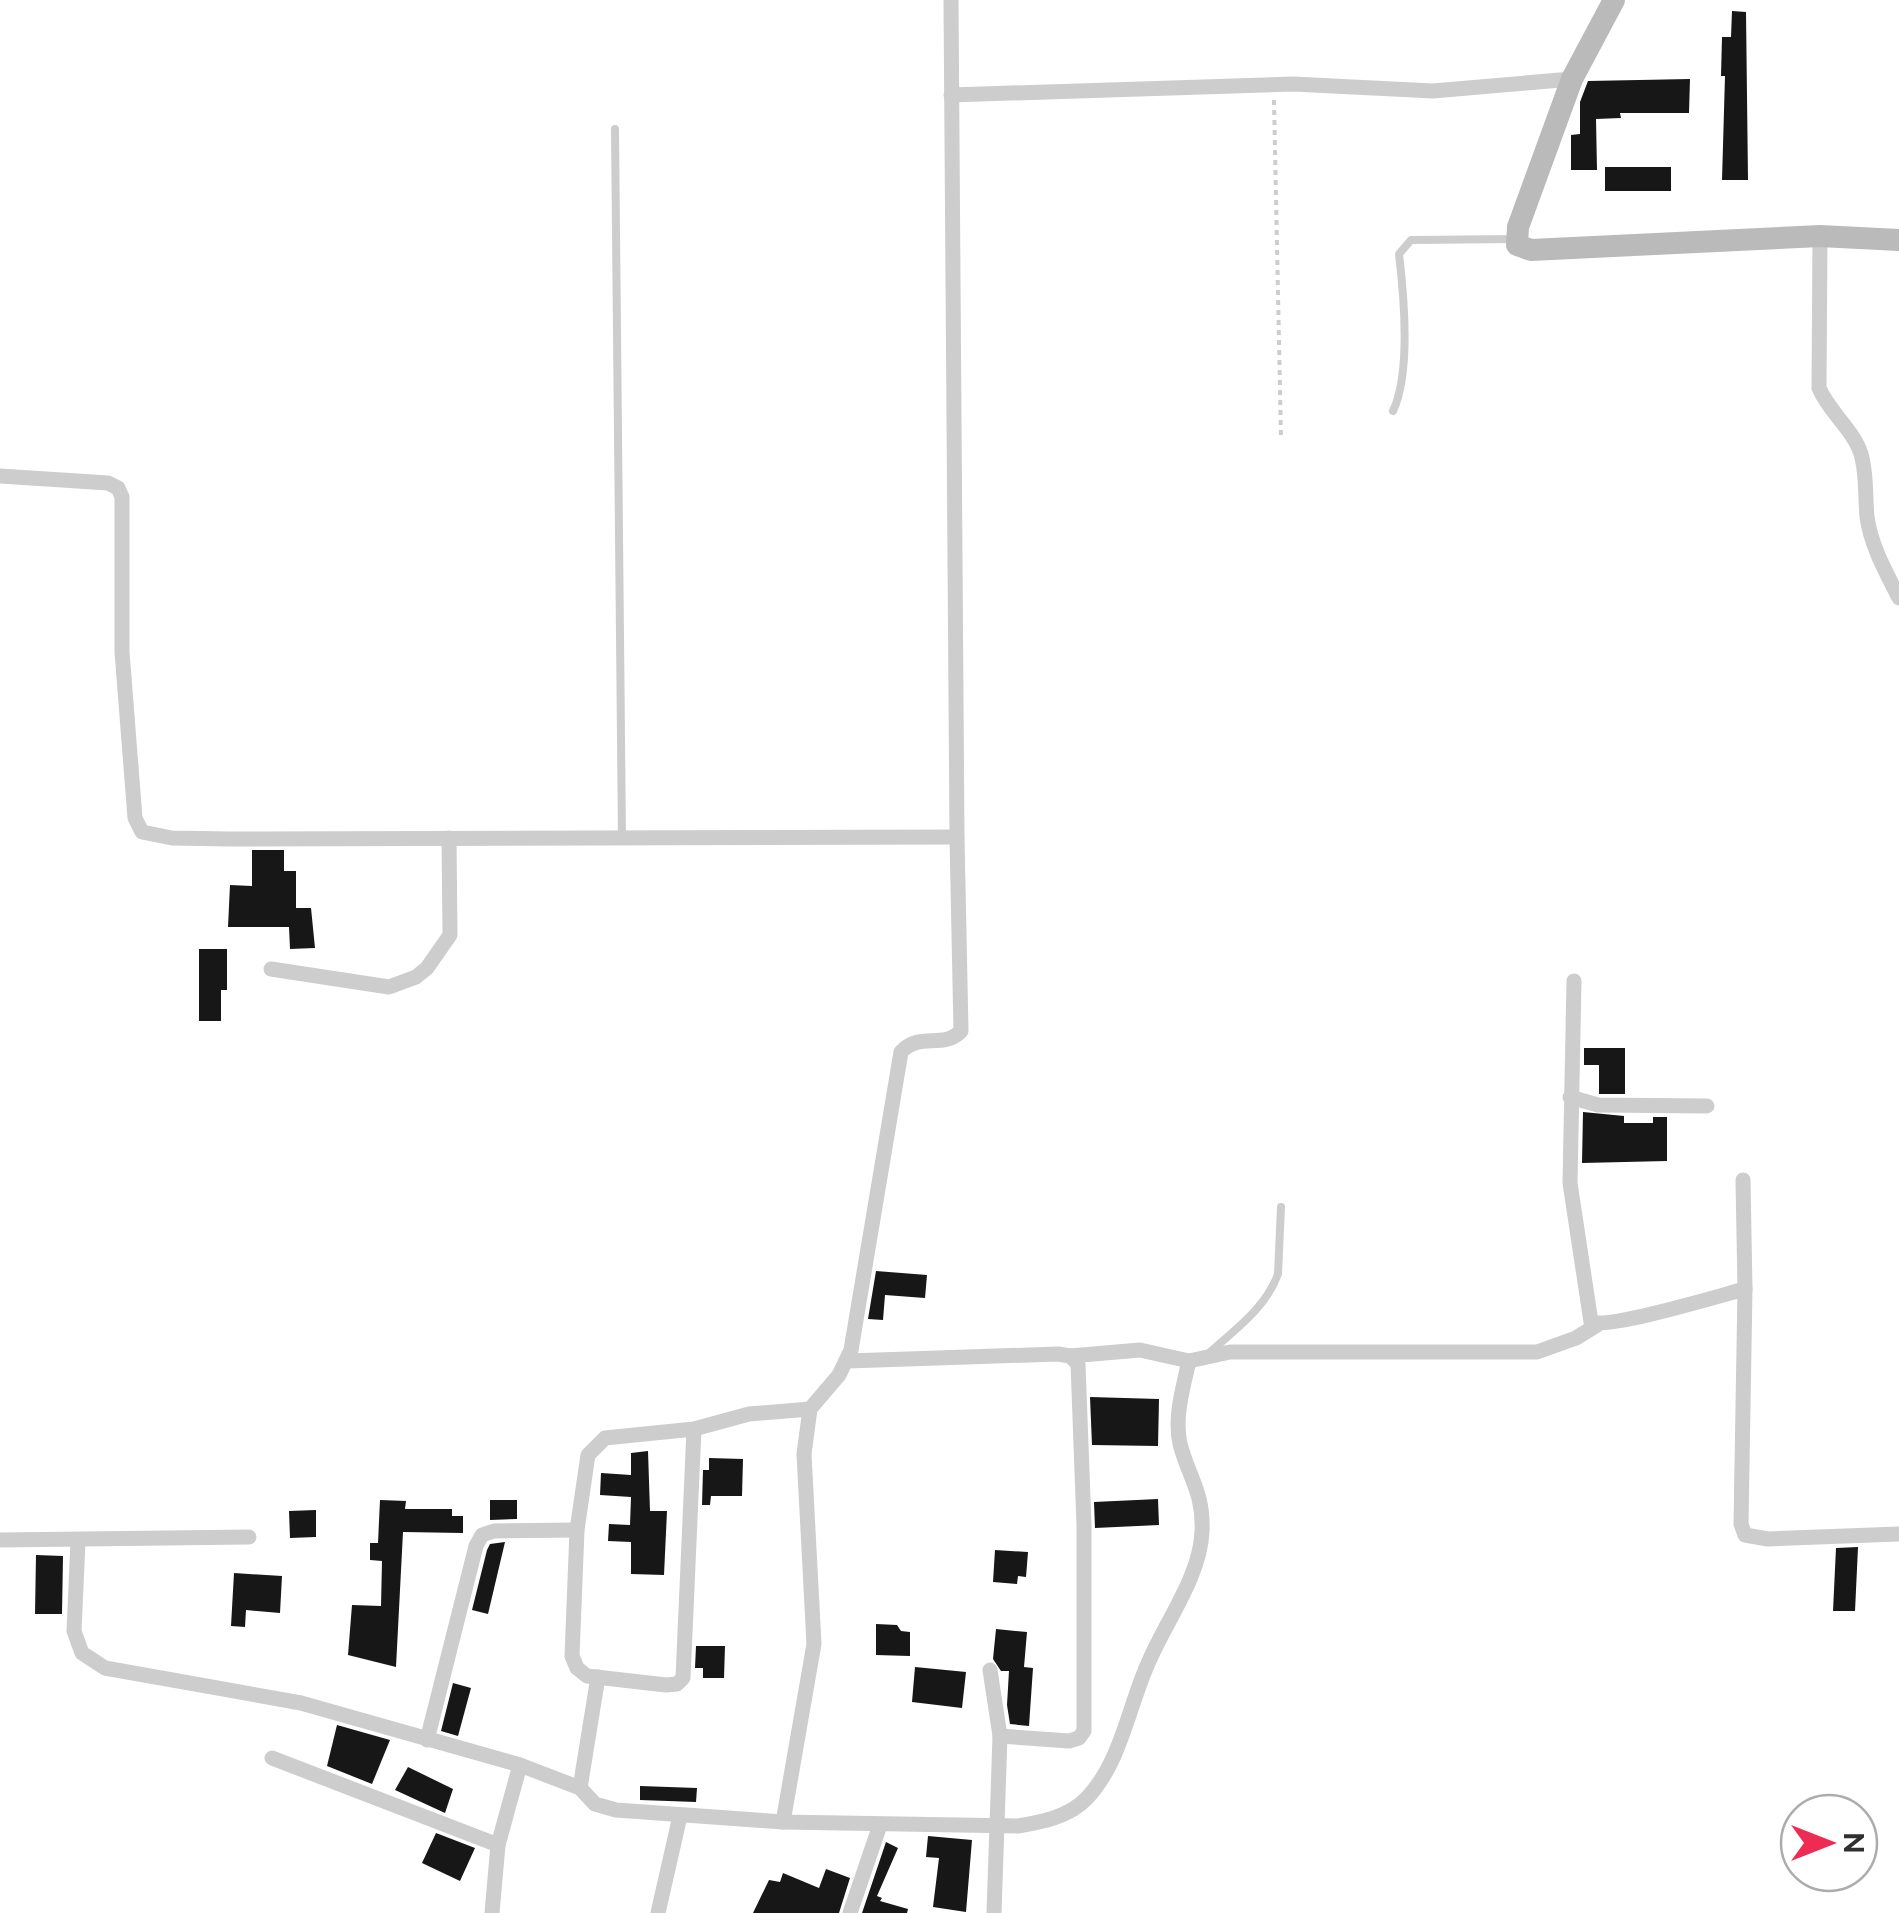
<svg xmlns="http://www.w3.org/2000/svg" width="1899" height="1913" font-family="Raleway,sans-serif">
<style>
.building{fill:#171717}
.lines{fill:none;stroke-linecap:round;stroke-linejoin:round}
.path{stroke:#cdcdcd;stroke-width:4;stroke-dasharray:5 5;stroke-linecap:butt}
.service{stroke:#cdcdcd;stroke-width:8}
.minor{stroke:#cdcdcd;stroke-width:15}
.secondary{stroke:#bababa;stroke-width:22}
</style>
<rect width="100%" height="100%" fill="#fff"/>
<g class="building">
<path d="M 1732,11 L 1746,12 L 1748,180 L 1722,180 L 1725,76 L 1721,76 L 1722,37 L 1731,37 Z"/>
<path d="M 1690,79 L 1689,113 L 1620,113 L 1621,118 L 1596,119 L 1597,170 L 1571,170 L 1571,135 L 1580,134 L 1580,102 L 1588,81 Z"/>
<rect x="1605" y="167" width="66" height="24"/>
<path d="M 252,850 L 284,850 L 284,871 L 296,871 L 296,908 L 311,908 L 315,948 L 290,949 L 289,927 L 228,927 L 230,885 L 252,886 Z"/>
<path d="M 199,949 L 227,949 L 227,990 L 221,990 L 221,1021 L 199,1021 Z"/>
<path d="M 1584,1048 L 1625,1048 L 1625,1094 L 1599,1094 L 1599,1065 L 1584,1065 Z"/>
<path d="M 1583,1112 L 1624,1116 L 1624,1123 L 1653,1123 L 1653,1117 L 1667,1117 L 1667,1161 L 1582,1163 Z"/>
<path d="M 876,1271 L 927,1275 L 925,1298 L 885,1295 L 883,1320 L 868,1319 Z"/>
<path d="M 1090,1397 L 1159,1399 L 1158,1446 L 1092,1445 Z"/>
<path d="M 648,1451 L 650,1511 L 667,1511 L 664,1575 L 631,1574 L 631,1542 L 608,1541 L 609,1524 L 630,1525 L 631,1497 L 600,1495 L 601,1473 L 631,1475 L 631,1453 Z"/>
<path d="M 709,1458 L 743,1459 L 742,1496 L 711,1496 L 710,1505 L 702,1505 L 703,1470 L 709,1470 Z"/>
<path d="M 1158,1499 L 1159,1525 L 1095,1528 L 1094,1502 Z"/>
<path d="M 380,1500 L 406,1501 L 405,1509 L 452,1509 L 452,1516 L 463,1516 L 463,1533 L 403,1532 L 396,1667 L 348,1655 L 352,1605 L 381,1606 L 382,1561 L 370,1560 L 370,1543 L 378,1543 Z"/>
<path d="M 490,1500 L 517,1500 L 517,1519 L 490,1520 Z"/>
<path d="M 316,1510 L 316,1537 L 290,1538 L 289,1511 Z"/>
<path d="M 505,1542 L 488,1614 L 472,1610 L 487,1550 L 490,1544 Z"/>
<path d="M 1858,1547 L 1855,1611 L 1833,1611 L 1836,1548 Z"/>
<path d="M 995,1550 L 1028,1552 L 1026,1577 L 1018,1576 L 1017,1584 L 993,1582 Z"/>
<path d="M 36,1555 L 63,1556 L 62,1614 L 35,1614 Z"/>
<path d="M 234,1573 L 282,1576 L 280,1613 L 246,1610 L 245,1627 L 231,1626 Z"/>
<path d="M 876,1624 L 897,1625 L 901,1631 L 910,1632 L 910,1656 L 876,1655 Z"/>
<path d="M 996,1629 L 1027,1632 L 1024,1667 L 1033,1668 L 1029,1726 L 1010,1724 L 1007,1705 L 1009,1671 L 1001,1671 L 993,1659 Z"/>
<path d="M 696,1646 L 725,1646 L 724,1678 L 703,1678 L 703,1668 L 695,1668 Z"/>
<path d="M 915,1667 L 966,1672 L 962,1708 L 912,1702 Z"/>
<path d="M 453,1683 L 471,1688 L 458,1736 L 441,1731 Z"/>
<path d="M 337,1725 L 390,1740 L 372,1784 L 327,1766 Z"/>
<path d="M 408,1767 L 453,1789 L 445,1813 L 395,1790 Z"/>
<path d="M 640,1786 L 697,1788 L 696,1802 L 640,1800 Z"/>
<path d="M 436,1833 L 475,1848 L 460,1881 L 422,1863 Z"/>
<path d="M 928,1836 L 972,1840 L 966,1912 L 933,1907 L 939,1858 L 926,1857 Z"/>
<path d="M 886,1842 L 898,1848 L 877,1896 L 882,1898 L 880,1901 L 908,1909 L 907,1913 L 862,1913 Z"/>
<path d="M 826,1869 L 850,1878 L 839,1913 L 753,1913 L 769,1880 L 780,1882 L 783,1873 L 819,1888 Z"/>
</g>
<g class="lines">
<path class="path" d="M 1274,100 L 1281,438"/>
<g class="service">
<path d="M 615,129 L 622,839"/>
<path d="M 1393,411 C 1411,373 1404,296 1399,254 L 1411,240 L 1515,239"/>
<path d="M 1208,1354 C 1234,1330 1266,1308 1278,1274 L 1281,1207"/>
</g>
<g class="minor">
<path d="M 951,95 L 1293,84 L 1433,91 L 1572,79"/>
<path d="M 1820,236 L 1819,388 C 1829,412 1853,429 1861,454 C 1867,474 1865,497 1867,517 C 1871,546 1886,572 1899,598"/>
<path d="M 0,476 L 108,483 L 118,488 L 122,497 L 122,652 L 135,818 L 142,832 L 172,838 L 229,839 L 957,837"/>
<path d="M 271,969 L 389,987 L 416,977 L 427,968 L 450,935 L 449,838"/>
<path d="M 1574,981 L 1570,1183 L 1591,1322 C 1610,1329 1718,1296 1745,1289"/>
<path d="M 1570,1097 L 1598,1105 L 1707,1106"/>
<path d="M 1743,1180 L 1745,1289 L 1741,1524 L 1745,1535 L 1768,1539 L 1899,1534"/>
<path d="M 1070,1356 L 1140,1350 L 1189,1361 L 1230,1352 L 1537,1352 L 1576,1338 L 1597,1325"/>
<path d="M 848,1361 L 1058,1354 L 1070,1356 L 1078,1364 L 1084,1525 L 1084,1731 L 1079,1738 L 1069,1741 L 1000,1736"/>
<path d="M 694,1429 L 683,1678 L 677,1684 L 666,1685 L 587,1676 L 577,1668 L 572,1656 L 577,1530 L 588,1455 L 605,1438 L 694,1429 L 749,1414 L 810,1409"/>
<path d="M 0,1540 L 249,1537"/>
<path d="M 78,1541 L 74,1631 L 82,1653 L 105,1668 L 301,1703 L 520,1765 L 580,1788 L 595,1804 L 616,1810 L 783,1822 L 1018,1826 C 1042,1822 1069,1817 1087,1798 C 1122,1761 1129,1703 1150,1659 C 1167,1620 1200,1576 1202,1532 C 1204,1493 1189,1478 1180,1444 C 1174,1417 1183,1388 1189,1361"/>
<path d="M 990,1670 L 1000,1736 L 994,1913"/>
<path d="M 427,1740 L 476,1546 L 482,1535 L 494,1531 L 577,1530"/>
<path d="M 272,1758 L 498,1845"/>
<path d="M 580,1788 L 598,1677"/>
<path d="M 783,1822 L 814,1644 L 804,1454 L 810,1409 L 839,1375 L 851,1350 L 901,1052 C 920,1031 943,1050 961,1031 L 957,837 L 951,0"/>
<path d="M 492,1913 L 498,1845 L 520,1765"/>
<path d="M 658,1913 L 680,1816"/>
<path d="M 850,1913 L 880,1825"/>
</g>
<path class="secondary" d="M 1614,0 L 1572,79 L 1518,227 L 1517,245 L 1531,250 L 1820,236 L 1899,240"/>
</g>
<g transform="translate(1829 1843) rotate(90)"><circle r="48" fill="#ffffff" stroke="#acacac" stroke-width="2.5"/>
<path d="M0-8L18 38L0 25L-18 38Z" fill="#ee2b52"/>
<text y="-15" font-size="28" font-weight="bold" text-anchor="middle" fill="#303030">N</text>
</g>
</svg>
